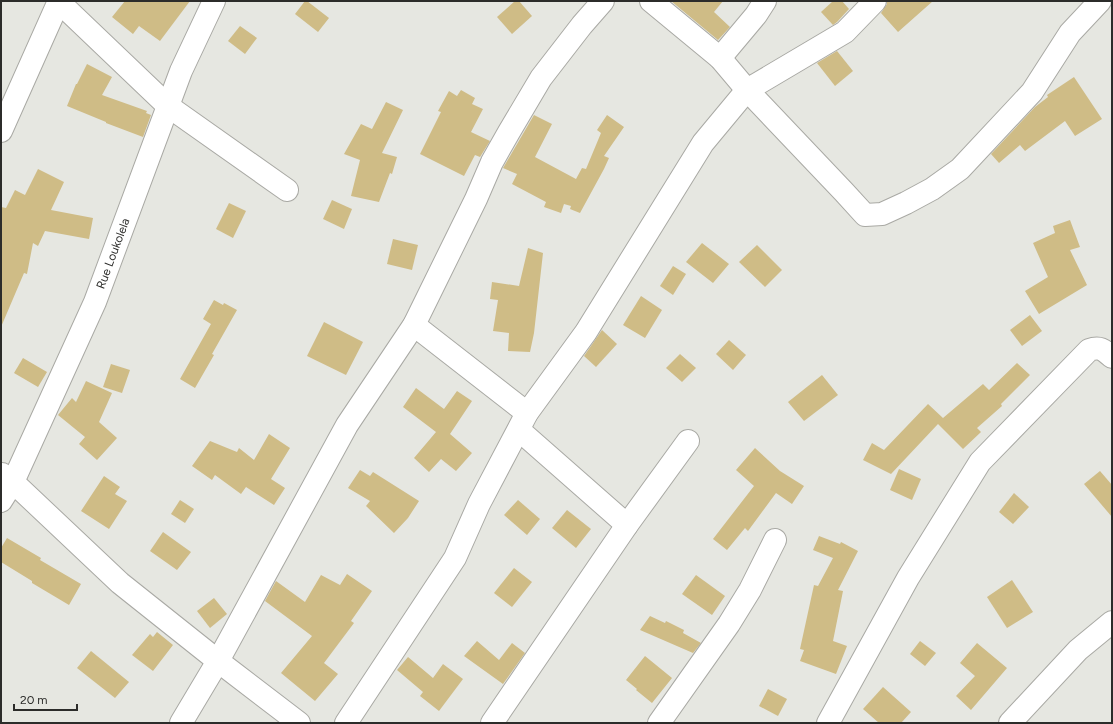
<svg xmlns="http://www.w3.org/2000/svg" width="1113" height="724" font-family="Figtree,sans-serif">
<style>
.building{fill:#cfbc86}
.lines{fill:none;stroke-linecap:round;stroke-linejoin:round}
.minor-casing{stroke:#a9a9a4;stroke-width:24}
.minor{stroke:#fff;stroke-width:22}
.labels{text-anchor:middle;stroke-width:3;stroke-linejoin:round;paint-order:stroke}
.street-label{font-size:12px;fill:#2c2c2a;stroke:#e6e7e1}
</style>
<rect width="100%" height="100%" fill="#e6e7e1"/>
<g class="building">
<path d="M 125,1 L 190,1 L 160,41 L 139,26 L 133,34 L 112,17 Z"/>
<path d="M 305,1 L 307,1 L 329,18 L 318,32 L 295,14 Z"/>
<path d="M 515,1 L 519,1 L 532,16 L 512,34 L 497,17 Z"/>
<path d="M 671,1 L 723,1 L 714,12 L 730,27 L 718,40 Z"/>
<path d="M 833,1 L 842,1 L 849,9 L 837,22 L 833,25 L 821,12 Z"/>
<path d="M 887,1 L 933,1 L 898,32 L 881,13 L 887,4 Z"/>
<path d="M 240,26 L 257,38 L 245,54 L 228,41 Z"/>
<path d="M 837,51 L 853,71 L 835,86 L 817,63 Z"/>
<path d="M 87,64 L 112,77 L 102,95 L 147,111 L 146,113 L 151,115 L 143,137 L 106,123 L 106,122 L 67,106 L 76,84 L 77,84 Z"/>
<path d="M 1074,77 L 1102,119 L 1075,136 L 1065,121 L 1025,151 L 1020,145 L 999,163 L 991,154 L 1035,107 L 1048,97 L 1047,95 Z"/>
<path d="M 461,90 L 475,98 L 472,104 L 483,109 L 471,132 L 490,141 L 480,157 L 475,155 L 464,176 L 420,154 L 441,112 L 438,111 L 449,91 L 457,96 Z"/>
<path d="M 386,102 L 403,110 L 382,153 L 397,157 L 392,174 L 390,173 L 379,202 L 351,196 L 360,160 L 344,154 L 361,124 L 372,129 Z"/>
<path d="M 534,115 L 552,124 L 535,157 L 576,179 L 582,168 L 586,169 L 601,133 L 597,130 L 607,115 L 624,127 L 604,156 L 609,158 L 604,169 L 580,213 L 570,209 L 571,206 L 564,204 L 561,213 L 544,207 L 546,202 L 512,184 L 517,174 L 503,168 Z"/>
<path d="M 38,169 L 64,182 L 51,210 L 93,218 L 89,239 L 45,231 L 38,246 L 33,243 L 27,274 L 24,273 L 1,327 L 1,207 L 6,208 L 15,190 L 25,195 Z"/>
<path d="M 332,200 L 352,209 L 344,229 L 323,219 Z"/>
<path d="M 229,203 L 246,211 L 233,238 L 216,229 Z"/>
<path d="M 1070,220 L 1080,247 L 1070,250 L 1087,285 L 1039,314 L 1025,291 L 1048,277 L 1033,243 L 1055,233 L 1053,226 Z"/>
<path d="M 393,239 L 418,245 L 412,270 L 387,264 Z"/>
<path d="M 702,243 L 729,264 L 713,283 L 686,262 Z"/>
<path d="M 757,245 L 782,270 L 765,287 L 739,262 Z"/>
<path d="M 528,248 L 543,253 L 534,333 L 530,352 L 508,351 L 509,333 L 493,331 L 498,300 L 490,299 L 492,282 L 519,286 Z"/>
<path d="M 673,266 L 686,274 L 673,295 L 660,286 Z"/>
<path d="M 641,296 L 662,310 L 645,338 L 623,325 Z"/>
<path d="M 214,300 L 223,305 L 224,303 L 237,310 L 212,354 L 214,355 L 195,388 L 180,379 L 211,324 L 203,319 Z"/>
<path d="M 1030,315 L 1042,331 L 1022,346 L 1010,330 Z"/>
<path d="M 324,322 L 363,342 L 346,375 L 307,356 Z"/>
<path d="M 602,330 L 617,344 L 596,367 L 584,356 Z"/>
<path d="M 729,340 L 746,355 L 733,370 L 716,354 Z"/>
<path d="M 680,354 L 696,368 L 682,382 L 666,368 Z"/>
<path d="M 23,358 L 47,372 L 38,387 L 14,373 Z"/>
<path d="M 1017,363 L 1030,375 L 1001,404 L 1002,406 L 977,428 L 981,432 L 963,449 L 938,424 L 891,474 L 863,460 L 872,443 L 884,450 L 928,404 L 943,418 L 983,384 L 989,390 Z"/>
<path d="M 111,364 L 130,370 L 122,393 L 103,387 Z"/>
<path d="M 822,375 L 838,395 L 804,421 L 788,402 Z"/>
<path d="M 86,381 L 112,393 L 99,422 L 117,438 L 97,460 L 79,444 L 85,437 L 58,415 L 72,398 L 76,402 Z"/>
<path d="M 416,388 L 444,409 L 457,391 L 472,401 L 450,434 L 472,453 L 456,471 L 441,459 L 429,472 L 414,458 L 436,432 L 403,407 Z"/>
<path d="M 269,434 L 290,448 L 271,479 L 285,488 L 274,505 L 246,487 L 241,494 L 215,475 L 212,480 L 192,466 L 210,441 L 237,452 L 239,448 L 254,460 Z"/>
<path d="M 755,448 L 780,471 L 804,486 L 792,504 L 776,493 L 748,531 L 745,528 L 727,550 L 713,539 L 754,486 L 736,470 Z"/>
<path d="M 899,469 L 921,479 L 912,500 L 890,490 Z"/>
<path d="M 360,470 L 370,476 L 373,472 L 419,501 L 408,518 L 394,533 L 366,506 L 370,501 L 348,488 Z"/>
<path d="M 1100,471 L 1112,485 L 1112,517 L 1084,484 Z"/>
<path d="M 104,476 L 120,487 L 115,494 L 127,501 L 109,529 L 81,511 Z"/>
<path d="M 1014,493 L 1029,507 L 1013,524 L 999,512 Z"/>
<path d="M 180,500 L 194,509 L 185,523 L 171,514 Z"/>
<path d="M 518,500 L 540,519 L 527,535 L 504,515 Z"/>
<path d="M 567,510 L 591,529 L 576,548 L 552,528 Z"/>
<path d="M 163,532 L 191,552 L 177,570 L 150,551 Z"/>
<path d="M 819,536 L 840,544 L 841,542 L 858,551 L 838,590 L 843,591 L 833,641 L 847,646 L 836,674 L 800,661 L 804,650 L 800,649 L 814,585 L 818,586 L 833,558 L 813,550 Z"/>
<path d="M 7,538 L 41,558 L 40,560 L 81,584 L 69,605 L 32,583 L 32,581 L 1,562 L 1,548 Z"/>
<path d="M 514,568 L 532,582 L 512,607 L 494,593 Z"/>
<path d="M 347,574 L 372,591 L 351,621 L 354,623 L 324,663 L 338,674 L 315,701 L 281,673 L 312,636 L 265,601 L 276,581 L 305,602 L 321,575 L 340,585 Z"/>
<path d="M 696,575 L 725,596 L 712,615 L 682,594 Z"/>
<path d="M 1012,580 L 1033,612 L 1007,628 L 987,597 Z"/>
<path d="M 214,598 L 227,614 L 210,628 L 197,611 Z"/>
<path d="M 650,616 L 665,623 L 666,621 L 684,630 L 683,633 L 701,643 L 693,653 L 640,630 Z"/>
<path d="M 157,632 L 173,645 L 153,671 L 132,655 L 150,634 L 153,637 Z"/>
<path d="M 477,641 L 499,660 L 512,643 L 525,653 L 503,684 L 464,656 Z"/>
<path d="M 920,641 L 936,653 L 925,666 L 910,654 Z"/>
<path d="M 977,643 L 1007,668 L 971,710 L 956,696 L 975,676 L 960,663 Z"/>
<path d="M 91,651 L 129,682 L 115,698 L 77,668 Z"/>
<path d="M 645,656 L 672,678 L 652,703 L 636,690 L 637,689 L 626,680 Z"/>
<path d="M 408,657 L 433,678 L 443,664 L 463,679 L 439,711 L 420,696 L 423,692 L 397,670 Z"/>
<path d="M 883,687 L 911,712 L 901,723 L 879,723 L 863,709 Z"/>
<path d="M 768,689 L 787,699 L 778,716 L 759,706 Z"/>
</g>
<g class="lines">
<g class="minor-casing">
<g id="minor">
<path d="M 58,1 L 168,106 L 287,190"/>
<path d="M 651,1 L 720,58 L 747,90 L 844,192 L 865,215 L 882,214 L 906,203 L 932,189 L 960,169 L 1032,92 L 1070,33 L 1100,1"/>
<path d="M 720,58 L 756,15 L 765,1"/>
<path d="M 1,131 L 59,1"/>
<path d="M 414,325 L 527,413"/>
<path d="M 519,430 L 627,525"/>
<path d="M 2,474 L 13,482 L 120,583 L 218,661 L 299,723"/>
<path id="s1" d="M 1,501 L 13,482 L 95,302 L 181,71 L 214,1"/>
<path d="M 181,723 L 218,661 L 347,425 L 414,325 L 476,199 L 492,162 L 509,132 L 541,78 L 582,25 L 603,1"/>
<path d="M 346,723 L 455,558 L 479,504 L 527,413 L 586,332 L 703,143 L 747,90 L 845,32 L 875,1"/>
<path d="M 492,723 L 627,525 L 688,441"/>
<path d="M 659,723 L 729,624 L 750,590 L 775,540"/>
<path d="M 828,723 L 908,578 L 980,462 L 1089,350 C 1100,346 1104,350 1112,357"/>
<path d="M 1010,723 L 1078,650 L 1112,622"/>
</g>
</g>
<use href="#minor" class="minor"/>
</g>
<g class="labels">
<g class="street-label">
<text dy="4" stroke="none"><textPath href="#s1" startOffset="272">Rue Loukolela</textPath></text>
</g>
</g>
<rect width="1113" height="724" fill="none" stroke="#2c2c2a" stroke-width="4"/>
<path d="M14 704v6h63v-6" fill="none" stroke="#2c2c2a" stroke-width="2"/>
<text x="20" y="704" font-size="12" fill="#2c2c2a" stroke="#e6e7e1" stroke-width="3" paint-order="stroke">20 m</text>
</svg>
